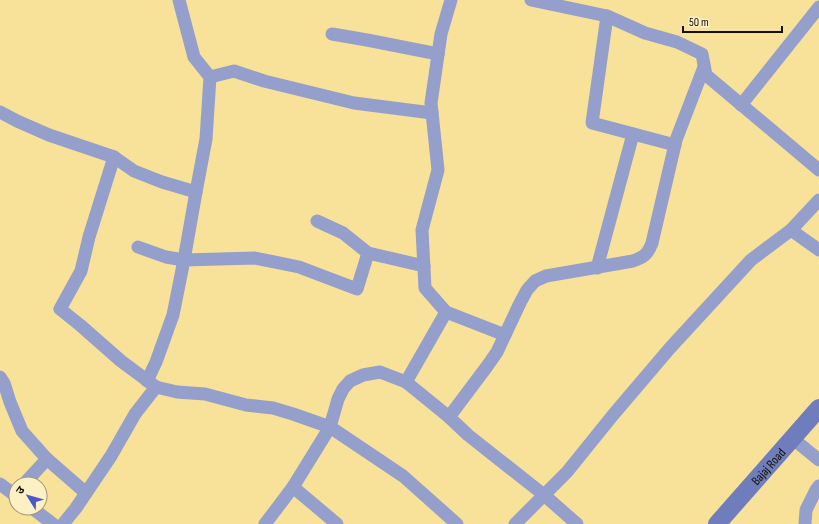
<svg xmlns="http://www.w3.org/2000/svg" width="819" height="524" font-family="'Sofia Sans Condensed','Noto Sans Devanagari',sans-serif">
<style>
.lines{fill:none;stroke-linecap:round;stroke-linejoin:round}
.street{stroke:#949fcb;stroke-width:13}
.secondary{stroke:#6f7dbc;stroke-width:18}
.labels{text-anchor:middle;stroke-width:3.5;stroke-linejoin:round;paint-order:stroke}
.street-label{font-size:13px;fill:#150f00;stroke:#fdf0c5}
</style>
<rect width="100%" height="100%" fill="#f8e299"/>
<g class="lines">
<g class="street">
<path d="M 451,0 L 441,34 L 431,103 L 438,170 L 422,230 L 425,288 L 446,312 L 505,335"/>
<path d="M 531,0 L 607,16 L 645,33 L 677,42 L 702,54 L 706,75 L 819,170"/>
<path d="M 607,16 L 592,123 L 675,145"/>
<path d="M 332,34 L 367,40 L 438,54"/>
<path d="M 210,77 L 234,71 L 264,81 L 354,103 L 432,113"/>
<path d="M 741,105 L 819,7"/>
<path d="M 0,112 L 17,121 L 49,135 L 114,157 L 134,171 L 162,182 L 196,192 L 206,139 L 210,77 L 194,57 L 179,0"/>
<path d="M 114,157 L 89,237 L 81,271 L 60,309 L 80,325 L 121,361 L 156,387 L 177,392 L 205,394 L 246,405 L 273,408 L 293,414 L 330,427 L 403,476 L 457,524"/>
<path d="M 317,221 L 343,233 L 368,253"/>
<path d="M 791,230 L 819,250"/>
<path d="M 138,247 L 166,257 L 184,260 L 255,258 L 299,267 L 357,289 L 368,253 L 424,266"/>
<path d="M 597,268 L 633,134"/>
<path d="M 0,377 L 4,383 L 10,402 L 22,431 L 47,459 L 24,484"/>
<path d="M 147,381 L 156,362 L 173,315 L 184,260 L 196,192"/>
<path d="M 406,382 L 446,312"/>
<path d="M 449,417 L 488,365 L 497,352 L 520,303 L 527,290 L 535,281 L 546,276 L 633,261 C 644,257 648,254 652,243 L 676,140 L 704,67"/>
<path d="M 792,438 L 819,460"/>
<path d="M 47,459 L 86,493"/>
<path d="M 0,484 L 16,496"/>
<path d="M 293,487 L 337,524"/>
<path d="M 32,508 L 53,524"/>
<path d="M 63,524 L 76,508 L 111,456 L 135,414 L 156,387"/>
<path d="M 265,524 L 293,487 L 330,427 L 338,399 L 343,389 L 350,381 L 363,375 L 380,372 L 406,382 L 449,417 L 468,435 L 544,495 L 577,524"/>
<path d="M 515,524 L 567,472 L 613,415 L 670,348 L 751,260 L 791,230 L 819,200"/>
<path d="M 805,524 L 806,510 L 816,490 L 819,486"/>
</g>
<path class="secondary" id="s1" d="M 717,524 L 819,408"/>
</g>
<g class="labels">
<g class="street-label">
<text dy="5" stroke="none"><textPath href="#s1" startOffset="77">Bajaj Road</textPath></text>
</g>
</g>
<g transform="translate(28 496) rotate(307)"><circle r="19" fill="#fdf0c5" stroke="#a09676"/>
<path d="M0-3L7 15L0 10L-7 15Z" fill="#4b57cd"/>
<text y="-6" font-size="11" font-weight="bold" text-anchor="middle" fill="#150f00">उ</text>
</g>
<path d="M683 26v6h99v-6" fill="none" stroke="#150f00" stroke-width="2"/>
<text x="689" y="26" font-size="12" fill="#150f00" stroke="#fdf0c5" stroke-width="3" paint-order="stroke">50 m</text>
</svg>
